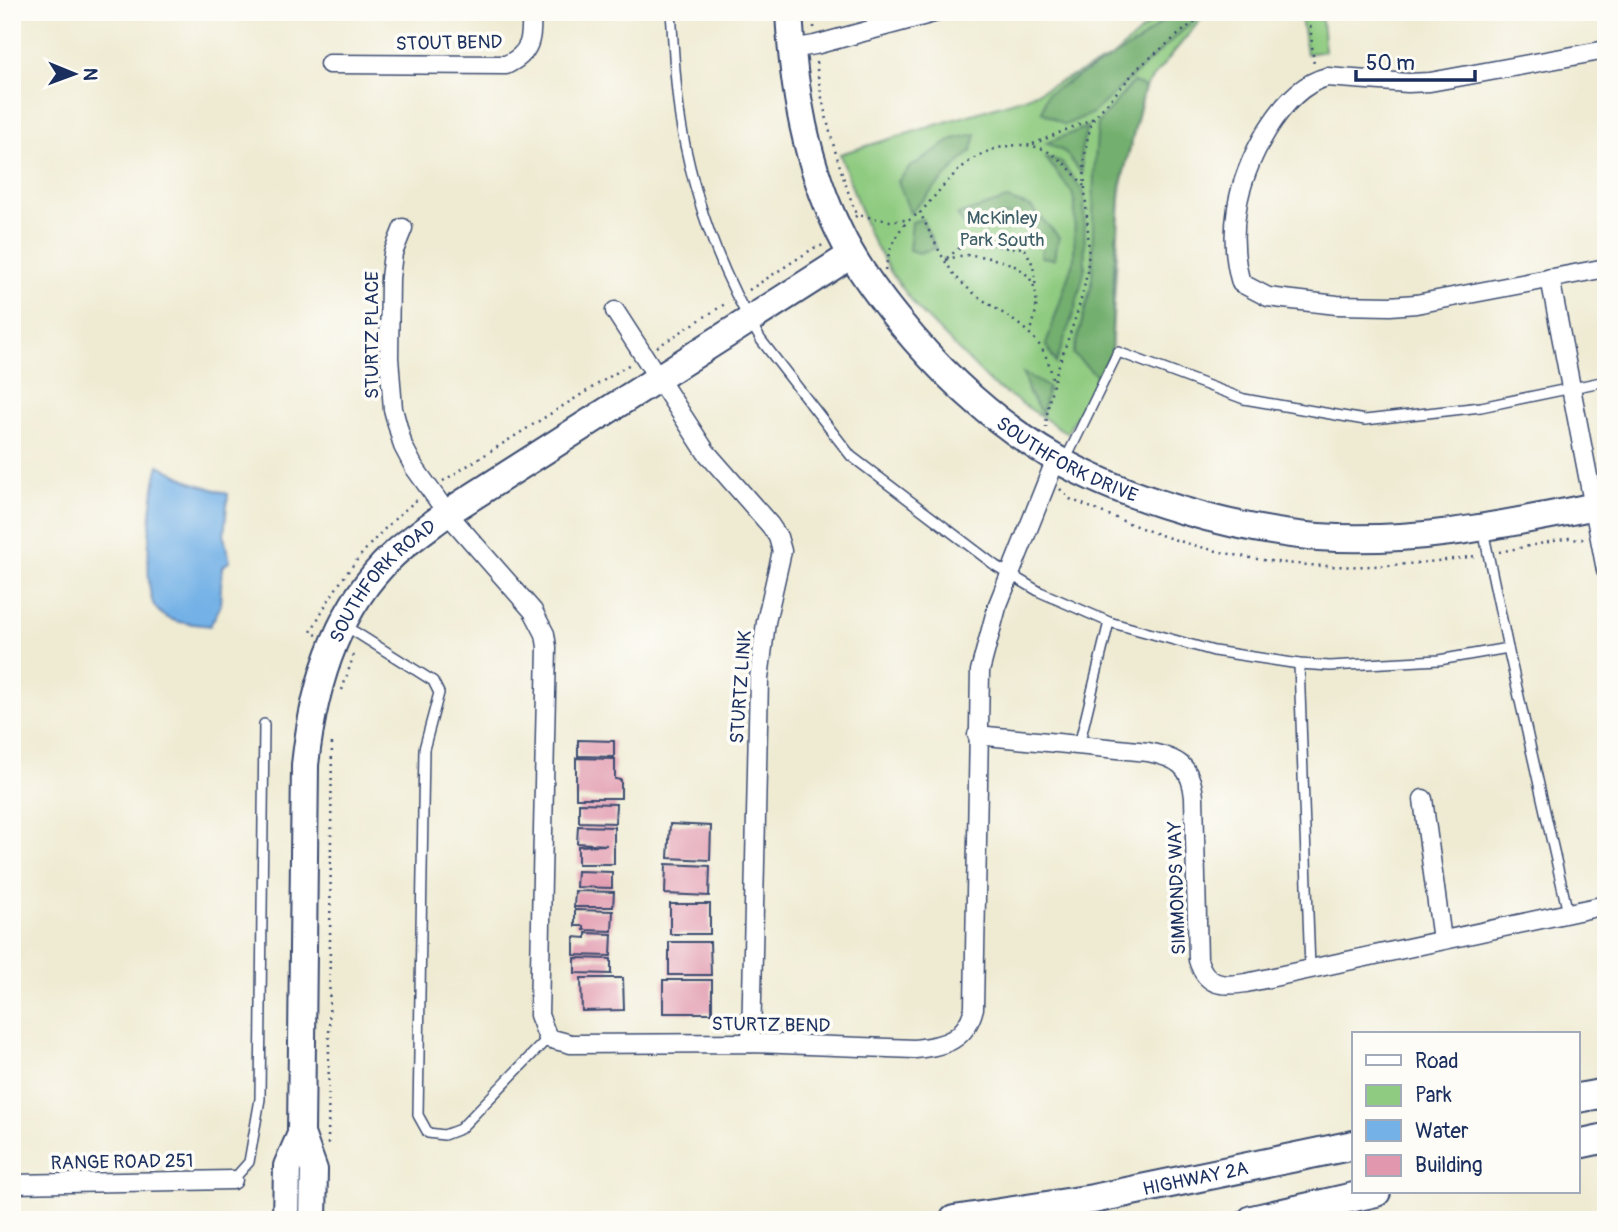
<svg xmlns="http://www.w3.org/2000/svg" width="1618" height="1232" font-family="Pangolin,sans-serif">
<style>
.green{fill:#8fcb80;stroke:#557d6f;stroke-width:2}
.forest{fill:#73af6e;stroke:#476f66;stroke-width:2}
.water{fill:#73b1e6;stroke:#4770a2;stroke-width:2}
.building{fill:#e198ae}
.lines{fill:none;stroke-linecap:round;stroke-linejoin:round}
.lane-casing{stroke:#3b4b70;stroke-width:12}
.street-casing{stroke:#3b4b70;stroke-width:21}
.secondary-casing{stroke:#3b4b70;stroke-width:30}
.primary-casing{stroke:#3b4b70;stroke-width:32}
.path{stroke:#3b4b70;stroke-width:2.5;stroke-dasharray:2 5;stroke-linecap:butt}
.lane{stroke:#fff;stroke-width:9}
.street{stroke:#fff;stroke-width:18}
.secondary{stroke:#fff;stroke-width:26}
.primary{stroke:#fff;stroke-width:28}
.rail{stroke:#1b2f5e;stroke-width:4.5}
.labels{text-anchor:middle;stroke-width:7;stroke-linejoin:round;paint-order:stroke}
.street-label{font-size:19px;fill:#1b2f5e;stroke:#fdfcf7}
.park-label{font-size:19px;fill:#3e5e68;stroke:#fdfcf7}
</style>
<rect width="100%" height="100%" fill="#fdfcf7"/>
<filter id="ink" filterUnits="userSpaceOnUse"><feTurbulence type="fractalNoise" baseFrequency=".0143" numOctaves="2"/><feDisplacementMap in="SourceGraphic" scale="14" xChannelSelector="R" yChannelSelector="G"/><feConvolveMatrix kernelMatrix="1 2 1 2 8 2 1 2 1" color-interpolation-filters="sRGB"/></filter>
<filter id="wash" filterUnits="userSpaceOnUse"><feTurbulence type="fractalNoise" baseFrequency=".00686" numOctaves="4" result="noise"/><feDisplacementMap in="SourceGraphic" scale="28" xChannelSelector="R" yChannelSelector="G"/><feGaussianBlur stdDeviation="1.57" result="paint"/><feColorMatrix in="noise" values="0 0 0 0 0 0 0 0 0 0 0 0 0 0 0 0 0 1.4 0 .05"/><feComposite in="paint" operator="in"/></filter>
<g filter="url(#wash)">
<rect width="100%" height="100%" fill="#efebd3"/>
<g class="green">
<path d="M 1163,12 L 1207,12 L 1145,87 L 1121,184 L 1111,353 L 1067,433 L 992,384 L 917,308 L 892,274 L 869,234 L 840,154 L 1025,98 L 1111,58 Z"/>
<path d="M 1300,12 L 1321,12 L 1325,51 L 1307,54 Z"/>
</g>
<g class="forest">
<path d="M 1173,12 L 1203,12 L 1093,113 L 1065,125 L 1042,112 L 1047,94 L 1137,43 Z"/>
<path d="M 1133,82 L 1145,87 L 1121,184 L 1114,268 L 1111,353 L 1098,377 L 1073,354 L 1092,284 L 1094,173 L 1098,123 Z"/>
<path d="M 1087,127 L 1081,150 L 1082,174 L 1065,152 L 1046,143 Z"/>
<path d="M 976,134 L 972,150 L 910,213 L 898,181 L 909,168 L 953,139 Z"/>
<path d="M 1045,157 L 1062,163 L 1084,193 L 1085,268 L 1075,309 L 1056,363 L 1046,345 L 1074,258 L 1075,204 L 1072,193 Z"/>
<path d="M 1007,199 L 1031,207 L 1059,237 L 1054,259 L 1041,257 L 1042,241 C 1010,205 1009,212 966,228 L 957,215 Z"/>
<path d="M 922,219 L 936,248 L 918,253 L 909,250 L 912,222 Z"/>
<path d="M 1023,373 L 1048,387 L 1042,414 L 1029,394 Z"/>
</g>
<path class="water" d="M 159,465 L 191,482 L 228,494 L 224,537 L 230,561 L 222,567 L 220,607 L 210,626 C 191,623 167,625 155,607 C 142,587 151,489 159,465 Z"/>
<g id="blocks">
<g class="building">
<path d="M 578,740 L 614,741 L 614,757 L 578,756 Z"/>
<path d="M 576,758 L 615,759 L 615,779 L 621,780 L 621,798 L 576,798 Z"/>
<path d="M 579,803 L 616,804 L 615,823 L 579,822 Z"/>
<path d="M 670,824 L 711,826 L 710,860 L 668,858 Z"/>
<path d="M 578,826 L 614,827 L 614,864 L 578,864 L 578,846 L 607,845 L 577,843 Z"/>
<path d="M 666,864 L 710,866 L 709,896 L 665,894 Z"/>
<path d="M 577,871 L 612,872 L 612,888 L 576,887 Z"/>
<path d="M 575,891 L 614,892 L 613,907 L 574,907 Z"/>
<rect x="670" y="904" width="40" height="30"/>
<path d="M 575,910 L 613,911 L 612,931 L 584,930 L 584,926 L 575,926 Z"/>
<path d="M 586,933 L 612,934 L 611,956 L 574,955 L 574,937 L 586,938 Z"/>
<path d="M 669,942 L 710,942 L 711,975 L 669,975 Z"/>
<path d="M 575,958 L 611,959 L 611,974 L 575,973 Z"/>
<path d="M 581,978 L 623,978 L 624,1010 L 582,1011 Z"/>
<rect x="663" y="980" width="49" height="33"/>
</g>
</g>
</g>
<g filter="url(#ink)">
<use href="#blocks" fill-opacity="0" stroke="#3b4b70" stroke-width="2"/>
<g class="lines">
<g class="lane-casing">
<g id="lane">
<path d="M 671,12 C 674,51 675,91 682,130 C 696,205 722,276 761,340 L 851,456 L 996,566 L 1040,592 L 1109,622 L 1214,651 L 1299,664 L 1330,666 L 1439,660 L 1508,648 L 1483,530"/>
<path d="M 1065,461 L 1118,352 L 1244,399 L 1365,420 L 1481,407 L 1606,381"/>
<path d="M 344,625 L 433,681 L 439,693 L 424,749 L 418,1115 L 428,1133 L 444,1135 L 460,1129 L 548,1038"/>
<path d="M 1508,648 L 1568,913"/>
<path d="M 1299,664 L 1310,969"/>
<path d="M 1079,745 L 1109,622"/>
<path d="M 233,1180 L 249,1162 L 260,1099 L 264,724"/>
</g>
</g>
<g class="street-casing">
<g id="street">
<path d="M 791,49 L 815,45 L 937,12"/>
<path d="M 1606,50 L 1430,82 L 1408,83 L 1327,77 C 1281,88 1243,165 1237,208 C 1233,233 1234,259 1241,283 L 1268,297 L 1284,299 L 1337,305 L 1390,306 L 1416,304 L 1606,268"/>
<path d="M 329,64 L 506,65 C 532,53 532,38 531,12"/>
<path d="M 403,228 L 393,253 L 390,278 L 389,358 L 393,409 L 403,446 L 414,467 L 447,513 L 533,611 L 545,634 L 547,647 L 539,1015 L 548,1038 L 571,1044 L 751,1043 L 915,1049 C 945,1046 966,1040 974,1008 L 980,671 L 997,607 L 1056,459"/>
<path d="M 1550,278 L 1606,570"/>
<path d="M 615,311 L 706,452 L 770,525 L 778,537 L 782,551 L 766,622 L 759,679 L 751,1043"/>
<path d="M 977,735 L 1148,752 C 1177,758 1191,765 1194,797 L 1198,960 C 1206,986 1222,987 1246,983 L 1606,905"/>
<path d="M 1423,799 L 1442,940"/>
<path d="M 12,1184 L 233,1180"/>
</g>
</g>
<g class="secondary-casing">
<g id="secondary">
<path id="s1" d="M 789,12 C 793,89 806,164 840,233 C 855,265 877,294 899,321 C 942,374 994,422 1053,457 C 1125,499 1235,530 1318,537 C 1416,544 1511,523 1606,504"/>
<path d="M 286,1220 L 287,1166 L 301,1134"/>
<path id="s2" d="M 313,1220 L 314,1170 L 301,1134 L 305,765 C 313,690 335,610 392,556 C 409,540 429,527 447,513 L 851,255"/>
</g>
</g>
<g class="primary-casing">
<g id="primary">
<path d="M 1578,1098 L 1606,1093"/>
<path d="M 1578,1144 L 1606,1138"/>
<path id="s3" d="M 954,1220 L 1093,1199 L 1354,1145"/>
<path d="M 1252,1220 L 1376,1192"/>
</g>
</g>
<g class="path">
<path d="M 1309,12 L 1314,66"/>
<path d="M 814,28 L 815,12"/>
<path d="M 816,62 C 823,115 838,164 856,214"/>
<path d="M 1033,144 L 1094,118"/>
<path d="M 855,217 L 857,215 L 890,221 L 906,220"/>
<path d="M 947,258 L 977,234 C 992,246 1004,250 1024,247 L 1033,265 L 1036,288"/>
<path d="M 946,260 C 969,252 975,255 998,260 C 1038,270 1042,295 1031,331"/>
<path d="M 885,270 C 890,246 898,224 920,213"/>
<path d="M 749,290 L 814,248 L 824,245"/>
<path d="M 657,347 L 728,302"/>
<path d="M 1052,378 C 1045,325 994,315 961,282 C 943,264 932,235 920,213 C 950,179 970,147 1019,145 C 1049,144 1067,164 1084,186"/>
<path d="M 1046,428 C 1048,373 1079,326 1087,272 C 1094,221 1073,167 1094,118 L 1139,67 L 1206,12"/>
<path d="M 443,481 L 630,364"/>
<path d="M 1060,489 L 1070,499 C 1109,515 1149,533 1190,544 C 1288,572 1375,571 1475,556"/>
<path d="M 1499,552 L 1569,538 L 1578,540 L 1585,538"/>
<path d="M 317,635 L 311,632 C 337,580 372,536 418,499"/>
<path d="M 342,690 L 355,651"/>
<path d="M 328,1144 L 332,738"/>
</g>
<use href="#lane" class="lane"/>
<use href="#street" class="street"/>
<use href="#secondary" class="secondary"/>
<use href="#primary" class="primary"/>
<path class="rail" d="M 1598,1220 L 1606,1218"/>
</g>
</g>
<g class="labels">
<g class="street-label">
<text transform="translate(449 42) rotate(-1)" y="7">STOUT BEND</text>
<text transform="translate(371 335) rotate(-90)" y="7">STURTZ PLACE</text>
<text dy="7" stroke="none"><textPath href="#s1" startOffset="555">SOUTHFORK DRIVE</textPath></text>
<text dy="7" stroke="none"><textPath href="#s2" startOffset="663">SOUTHFORK ROAD</textPath></text>
<text transform="translate(740 687) rotate(-86)" y="7">STURTZ LINK</text>
<text transform="translate(1176 888) rotate(-92)" y="7">SIMMONDS WAY</text>
<text transform="translate(771 1024) rotate(1)" y="7">STURTZ BEND</text>
<text transform="translate(122 1161) rotate(-1)" y="7">RANGE ROAD 251</text>
<text dy="7" stroke="none"><textPath href="#s3" startOffset="245">HIGHWAY 2A</textPath></text>
</g>
<g class="park-label">
<text x="1002" y="224">McKinley<tspan x="1002" dy="22">Park South</tspan></text>
</g>
</g>
<rect width="1618" height="1232" fill="none" stroke="#fdfcf7" stroke-width="42"/>
<rect x="1352" y="1032" width="228" height="161" fill="#fdfcf7" stroke="#a3aaba" stroke-width="2"/>
<rect x="1366" y="1055" width="35" height="10" fill="#ffffff" stroke="#a3aaba" stroke-width="2"/>
<text x="1415" y="1068" font-size="21" fill="#1b2f5e">Road</text>
<rect x="1366" y="1085" width="35" height="21" fill="#8fcb80" stroke="#a3aaba" stroke-width="2"/>
<text x="1415" y="1102" font-size="21" fill="#1b2f5e">Park</text>
<rect x="1366" y="1120" width="35" height="21" fill="#73b1e6" stroke="#a3aaba" stroke-width="2"/>
<text x="1415" y="1138" font-size="21" fill="#1b2f5e">Water</text>
<rect x="1366" y="1155" width="35" height="21" fill="#e198ae" stroke="#a3aaba" stroke-width="2"/>
<text x="1415" y="1172" font-size="21" fill="#1b2f5e">Building</text>
<g transform="translate(74 74) rotate(91)" stroke="#fdfcf7" stroke-width="5" paint-order="stroke">
<path d="M0-5L12 26L0 18L-12 26Z" fill="#1b2f5e"/>
<text y="-10" font-size="19" font-weight="bold" text-anchor="middle" fill="#1b2f5e">N</text>
</g>
<path d="M1356 70v10h119v-10" fill="none" stroke="#1b2f5e" stroke-width="3.5"/>
<text x="1366" y="70" font-size="21" fill="#1b2f5e" stroke="#fdfcf7" stroke-width="5" paint-order="stroke">50 m</text>
</svg>
